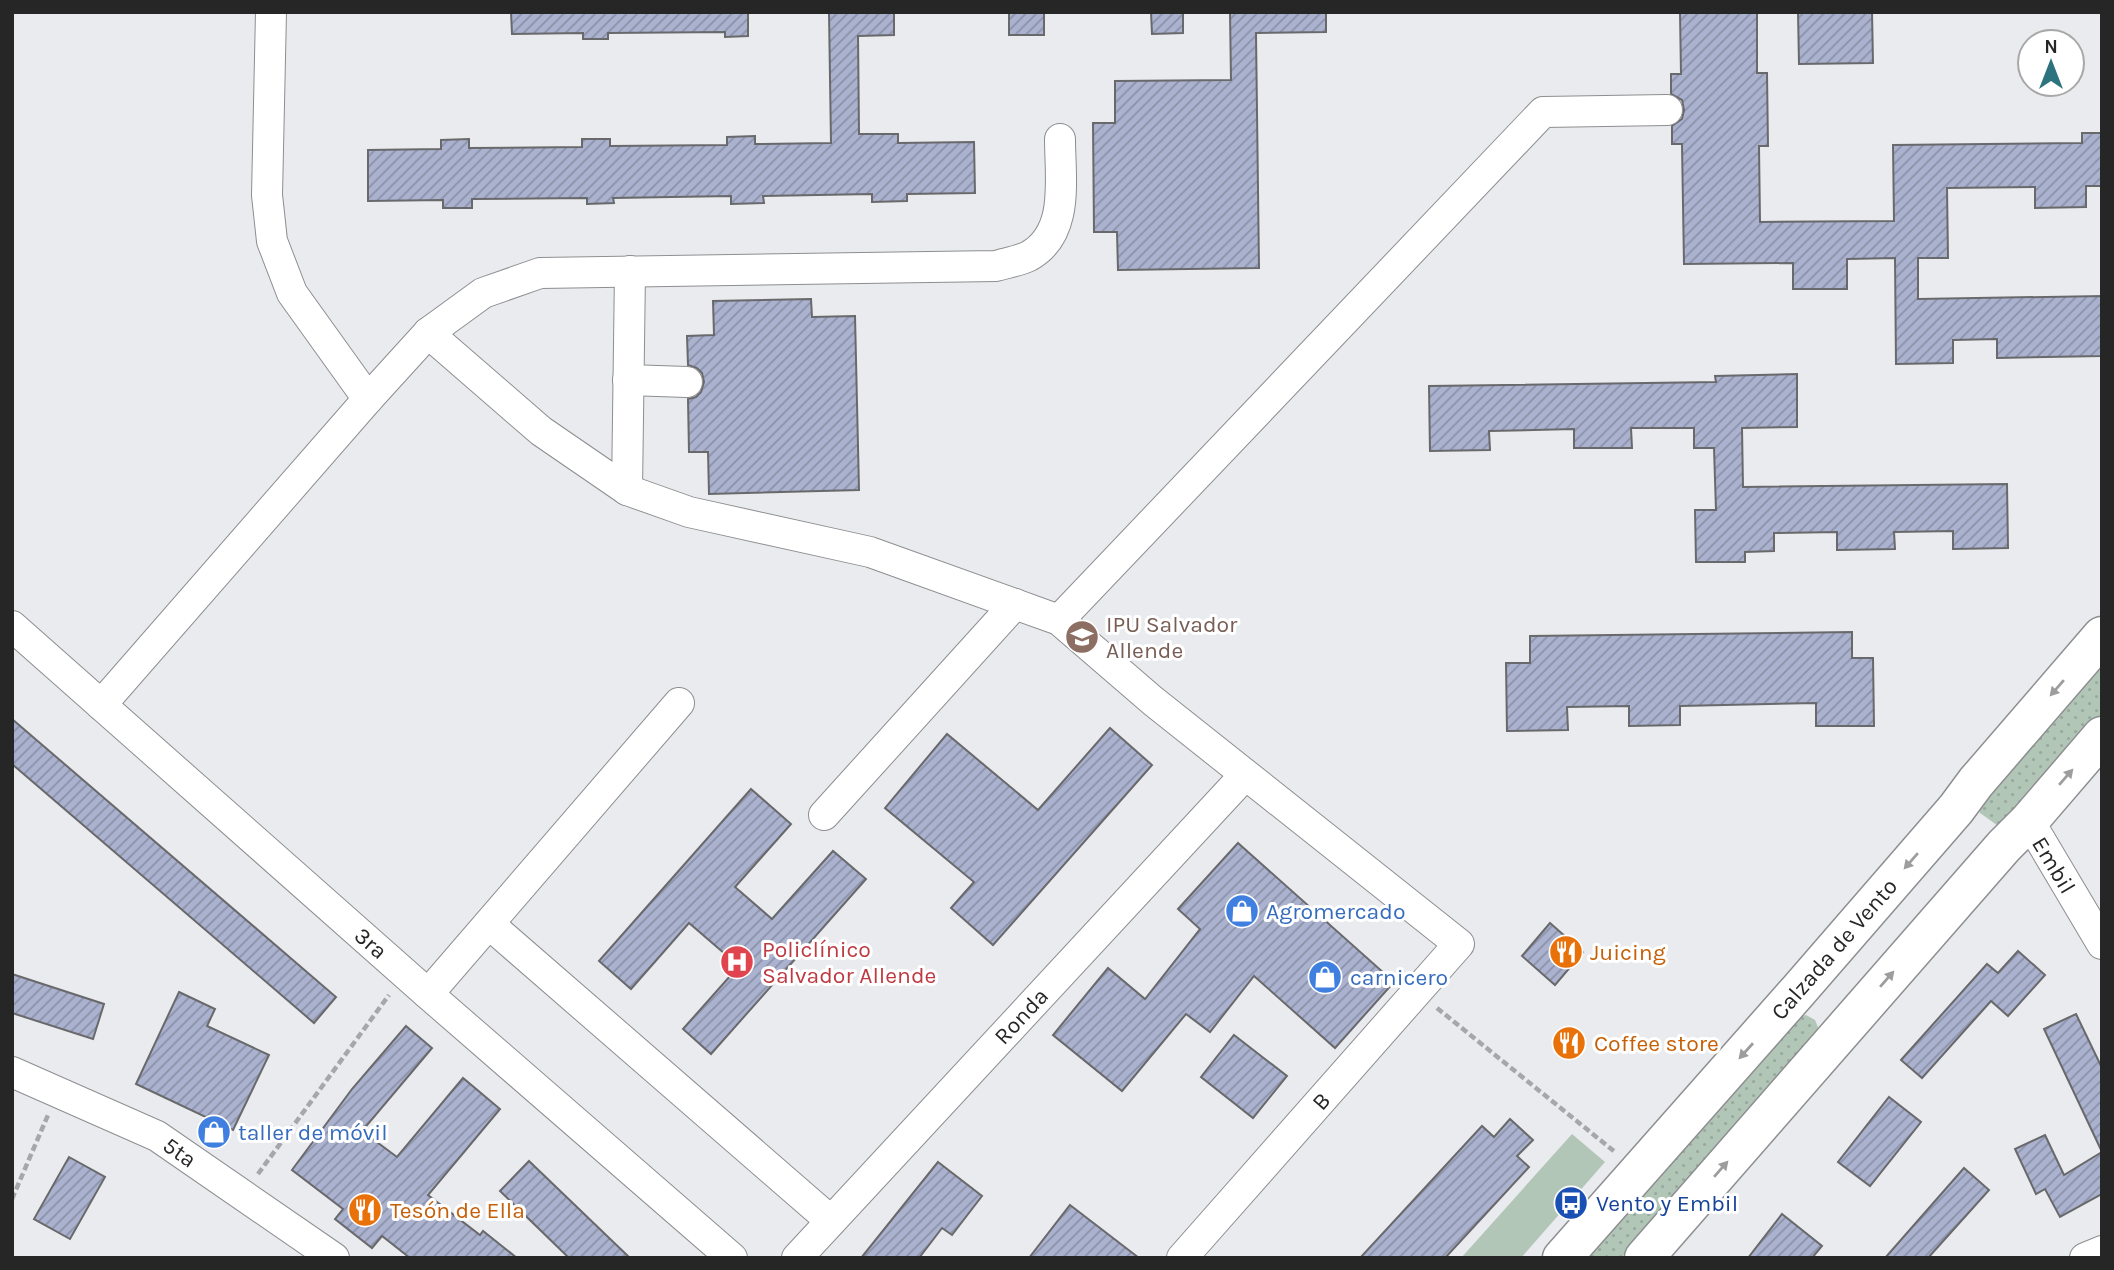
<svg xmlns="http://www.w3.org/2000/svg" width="2114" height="1270" font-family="Karla,sans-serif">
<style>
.grass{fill:url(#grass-dots)}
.park{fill:#b1c6b7}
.building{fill:url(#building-hatch);stroke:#69696c;stroke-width:2}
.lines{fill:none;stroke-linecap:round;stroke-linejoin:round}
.minor-casing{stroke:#8d8e90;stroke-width:32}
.major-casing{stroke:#8d8e90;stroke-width:41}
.path{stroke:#a7a7aa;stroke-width:4.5;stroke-dasharray:7 3.5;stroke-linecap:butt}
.minor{stroke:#fff;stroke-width:30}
.major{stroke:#fff;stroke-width:38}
.oneway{fill:#9d9d9e}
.labels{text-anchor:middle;stroke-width:6;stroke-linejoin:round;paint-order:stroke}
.education-label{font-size:23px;fill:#785e54;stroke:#fff;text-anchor:start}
.street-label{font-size:23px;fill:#262627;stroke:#fff}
.shop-label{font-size:23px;fill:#366cbe;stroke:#fff;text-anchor:start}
.health-label{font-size:23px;fill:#be3a42;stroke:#fff;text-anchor:start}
.food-label{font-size:23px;fill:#c56008;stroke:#fff;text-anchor:start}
.transit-label{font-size:23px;fill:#164399;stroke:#fff;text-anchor:start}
</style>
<defs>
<pattern id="grass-dots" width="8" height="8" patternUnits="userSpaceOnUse" patternTransform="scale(1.75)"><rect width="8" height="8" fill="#b1c6b7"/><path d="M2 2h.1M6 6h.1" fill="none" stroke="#98aa9d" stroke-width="1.8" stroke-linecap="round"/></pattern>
<pattern id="building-hatch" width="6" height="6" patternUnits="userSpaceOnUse" patternTransform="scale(1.75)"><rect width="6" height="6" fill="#aab2cf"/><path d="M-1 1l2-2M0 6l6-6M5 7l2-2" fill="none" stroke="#8a91a8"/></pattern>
</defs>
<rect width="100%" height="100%" fill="#eaebee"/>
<g class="grass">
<path d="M 2102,636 L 2102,736 L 2001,828 L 1980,813 L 1976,782 Z"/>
<path d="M 1806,1015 L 1815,1020 L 1818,1027 L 1816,1034 L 1621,1258 L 1582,1258 L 1794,1018 Z"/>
</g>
<path class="park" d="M 1572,1134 L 1605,1162 L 1521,1258 L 1461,1258 Z"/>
<g class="building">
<path d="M 511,12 L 748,12 L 748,36 L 725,37 L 725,32 L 608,33 L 608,39 L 583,39 L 583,33 L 512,34 Z"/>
<path d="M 829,12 L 894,12 L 894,35 L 858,36 L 859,134 L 898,134 L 898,143 L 974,142 L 975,193 L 907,194 L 907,201 L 872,202 L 872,194 L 763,196 L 764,203 L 731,204 L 731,196 L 613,198 L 614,203 L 587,204 L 587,198 L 472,199 L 472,208 L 443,208 L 443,200 L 368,201 L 368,150 L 441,149 L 441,140 L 469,139 L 469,148 L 582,147 L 582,139 L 610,139 L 610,146 L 727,145 L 727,137 L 755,136 L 755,144 L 831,143 Z"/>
<rect x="1009" y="12" width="35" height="23"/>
<path d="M 1151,12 L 1183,12 L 1183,33 L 1152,34 Z"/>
<path d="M 1230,12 L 1326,12 L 1326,32 L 1256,33 L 1259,268 L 1118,270 L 1117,232 L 1094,232 L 1093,123 L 1115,123 L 1115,81 L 1231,80 Z"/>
<path d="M 1680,12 L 1757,12 L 1757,73 L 1767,73 L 1768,146 L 1759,146 L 1760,222 L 1894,221 L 1893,145 L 2082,143 L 2082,133 L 2102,133 L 2102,186 L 2086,186 L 2086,207 L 2035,208 L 2035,187 L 1947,188 L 1948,258 L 1918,258 L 1918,299 L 2102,296 L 2102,356 L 1997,358 L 1997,339 L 1953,340 L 1953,363 L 1896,364 L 1895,258 L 1847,259 L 1847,289 L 1793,289 L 1793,263 L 1684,264 L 1682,144 L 1672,144 L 1672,126 L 1682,119 L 1684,110 L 1682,100 L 1671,94 L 1671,74 L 1681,74 Z"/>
<path d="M 1798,12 L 1872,12 L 1873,63 L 1799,64 Z"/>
<path d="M 811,299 L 812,317 L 855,316 L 859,490 L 709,494 L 708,452 L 689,452 L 688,399 L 696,397 L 701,392 L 704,382 L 702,373 L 697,368 L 688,365 L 687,336 L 714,335 L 713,301 Z"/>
<path d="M 1797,374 L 1797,427 L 1742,428 L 1743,487 L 2007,484 L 2008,548 L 1953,549 L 1953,531 L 1894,532 L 1895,549 L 1837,550 L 1837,532 L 1774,533 L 1774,551 L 1745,552 L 1745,562 L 1696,562 L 1695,510 L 1716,510 L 1714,448 L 1694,448 L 1694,428 L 1631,428 L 1632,448 L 1574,448 L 1574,429 L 1489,431 L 1490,450 L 1430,451 L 1429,386 L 1716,382 L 1715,376 Z"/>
<path d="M 1852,632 L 1852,658 L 1873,658 L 1874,726 L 1816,726 L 1816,703 L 1680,706 L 1680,725 L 1629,726 L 1629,706 L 1567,707 L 1568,730 L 1507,731 L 1506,663 L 1530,663 L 1530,636 Z"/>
<path d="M 12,719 L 336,997 L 314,1023 L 12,764 Z"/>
<path d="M 1110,728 L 1152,765 L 993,945 L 951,908 L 974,882 L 885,808 L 947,734 L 1038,810 Z"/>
<path d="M 751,789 L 791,824 L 735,887 L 772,919 L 833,851 L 866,879 L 711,1054 L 683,1029 L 739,966 L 689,923 L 631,989 L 599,961 Z"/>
<path d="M 1238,843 L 1394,982 L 1335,1048 L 1254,976 L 1210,1032 L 1186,1014 L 1122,1091 L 1053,1035 L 1108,968 L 1145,999 L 1200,929 L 1178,909 Z"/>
<path d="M 1550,923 L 1583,952 L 1555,985 L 1522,956 Z"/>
<path d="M 2018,951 L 2045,975 L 2008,1016 L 1991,1001 L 1922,1078 L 1901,1060 L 1987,964 L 1998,973 Z"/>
<path d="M 12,974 L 104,1004 L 93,1039 L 12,1013 Z"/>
<path d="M 179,992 L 215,1009 L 207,1026 L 269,1055 L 233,1130 L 136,1084 Z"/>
<path d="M 2076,1014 L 2102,1068 L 2102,1152 L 2044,1029 Z"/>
<path d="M 406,1026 L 432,1048 L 362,1131 L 397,1157 L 463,1078 L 500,1109 L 428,1195 L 480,1235 L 483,1231 L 517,1258 L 410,1258 L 382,1236 L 372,1248 L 335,1219 L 343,1209 L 292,1170 L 352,1089 Z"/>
<path d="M 1234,1035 L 1287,1076 L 1253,1118 L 1201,1077 Z"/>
<path d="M 1889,1097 L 1921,1122 L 1870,1186 L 1838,1162 Z"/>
<path d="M 1510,1119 L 1533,1140 L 1517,1156 L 1529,1167 L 1445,1258 L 1360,1258 L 1482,1126 L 1494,1137 Z"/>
<path d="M 2045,1135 L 2064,1175 L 2102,1152 L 2102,1194 L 2060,1217 L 2045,1189 L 2036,1194 L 2015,1149 Z"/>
<path d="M 69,1157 L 105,1177 L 70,1239 L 34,1219 Z"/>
<path d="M 529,1161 L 630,1258 L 569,1258 L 500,1191 Z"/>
<path d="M 938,1162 L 982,1196 L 952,1235 L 942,1228 L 919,1258 L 861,1258 Z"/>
<path d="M 1964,1168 L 1989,1190 L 1928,1258 L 1885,1258 Z"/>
<path d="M 1070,1205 L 1139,1258 L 1029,1258 Z"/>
<path d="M 1782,1214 L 1822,1246 L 1812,1258 L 1748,1258 Z"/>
</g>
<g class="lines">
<g class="minor-casing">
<g id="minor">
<path d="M 271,12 L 267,195 L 272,241 L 292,293 L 368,399"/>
<path d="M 428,333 L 541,431 L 627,490 L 689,512 L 870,552 L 1059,620 L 1153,701 L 1459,944 L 1182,1258"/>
<path d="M 628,380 L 687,382"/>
<path d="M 627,490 L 630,271"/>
<path d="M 1059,620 L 1543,112 L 1667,110"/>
<path d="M 12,626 L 428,994 L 732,1258"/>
<path d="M 101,705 L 368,399 L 428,333 L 483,293 L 540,273 L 996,266 C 1006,263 1019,261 1029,256 C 1070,233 1060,179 1060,139"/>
<path d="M 824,815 L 1015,604"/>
<path d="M 2029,821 L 2102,944"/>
<path d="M 489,924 L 831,1221"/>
<path d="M 428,994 L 679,703"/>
<path d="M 12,1072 L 157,1136 L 334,1258"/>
<path d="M 797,1258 L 1245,775"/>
<path d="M 2085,1258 L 2102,1251"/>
</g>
</g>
<g class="major-casing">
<g id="major">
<path d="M 1562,1258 L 1799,990 L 1956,809 L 1976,782 L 2102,636"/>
<path d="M 1644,1258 L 2004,846 L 2029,821 L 2102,736"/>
</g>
</g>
<g class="path">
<path d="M 1437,1008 L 1615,1152"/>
<path d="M 258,1174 L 389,995"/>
<path d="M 12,1199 L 48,1115"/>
</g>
<use href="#minor" class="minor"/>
<use href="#major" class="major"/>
</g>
<defs><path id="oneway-solid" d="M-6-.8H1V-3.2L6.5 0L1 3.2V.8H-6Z" transform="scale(1.75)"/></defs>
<g class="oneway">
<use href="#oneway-solid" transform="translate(2057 688) rotate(131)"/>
<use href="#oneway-solid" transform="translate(2066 777) rotate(-49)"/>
<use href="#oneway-solid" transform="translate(1911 861) rotate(131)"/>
<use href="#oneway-solid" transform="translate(1887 979) rotate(-49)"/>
<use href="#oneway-solid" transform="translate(1746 1051) rotate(132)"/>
<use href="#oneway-solid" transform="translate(1721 1169) rotate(-49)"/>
</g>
<defs>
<g id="school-disc" transform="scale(1.75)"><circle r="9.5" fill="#8d6e63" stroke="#fff"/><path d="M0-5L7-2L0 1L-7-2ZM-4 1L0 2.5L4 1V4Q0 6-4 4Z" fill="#fff"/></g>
<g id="shop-disc" transform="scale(1.75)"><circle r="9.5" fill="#3f7fe0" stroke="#fff"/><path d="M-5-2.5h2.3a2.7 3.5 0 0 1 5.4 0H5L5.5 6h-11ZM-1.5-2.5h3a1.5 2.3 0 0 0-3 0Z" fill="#fff"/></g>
<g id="restaurant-disc" transform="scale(1.75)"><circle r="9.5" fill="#e8710a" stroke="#fff"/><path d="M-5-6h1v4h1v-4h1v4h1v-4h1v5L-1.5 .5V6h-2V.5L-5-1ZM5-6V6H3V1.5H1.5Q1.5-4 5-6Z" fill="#fff"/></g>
<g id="hospital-disc" transform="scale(1.75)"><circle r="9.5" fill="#e0444e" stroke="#fff"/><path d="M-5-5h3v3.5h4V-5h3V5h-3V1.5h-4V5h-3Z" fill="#fff"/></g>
<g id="bus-disc" transform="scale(1.75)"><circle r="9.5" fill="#1a4fb4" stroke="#fff"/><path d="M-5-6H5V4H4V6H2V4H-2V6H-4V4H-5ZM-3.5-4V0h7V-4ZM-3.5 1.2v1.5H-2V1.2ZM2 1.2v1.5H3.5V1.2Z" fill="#fff"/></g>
</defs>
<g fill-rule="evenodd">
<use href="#school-disc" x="1082" y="637"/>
<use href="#shop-disc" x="1242" y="911"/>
<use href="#restaurant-disc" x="1566" y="952"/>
<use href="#hospital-disc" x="737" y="962"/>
<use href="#shop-disc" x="1325" y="977"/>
<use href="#restaurant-disc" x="1569" y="1043"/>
<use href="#shop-disc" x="214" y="1132"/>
<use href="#bus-disc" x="1571" y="1203"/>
<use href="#restaurant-disc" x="365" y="1210"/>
</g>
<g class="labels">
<g class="education-label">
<text x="1106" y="632">IPU Salvador<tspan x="1106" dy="26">Allende</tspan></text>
</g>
<g class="street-label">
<text transform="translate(2054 865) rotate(59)" y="8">Embil</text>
<text transform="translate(371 943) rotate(41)" y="8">3ra</text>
<text transform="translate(1834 949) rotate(-49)" y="8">Calzada de Vento</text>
<text transform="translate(1021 1016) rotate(-47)" y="8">Ronda</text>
<text transform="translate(1321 1101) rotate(-49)" y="8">B</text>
<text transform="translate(180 1152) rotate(35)" y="8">5ta</text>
</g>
<g class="shop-label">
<text x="1266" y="919">Agromercado</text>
<text x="1350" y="985">carnicero</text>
<text x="238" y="1140">taller de móvil</text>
</g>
<g class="health-label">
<text x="762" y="957">Policlínico<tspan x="762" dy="26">Salvador Allende</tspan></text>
</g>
<g class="food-label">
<text x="1590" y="960">Juicing</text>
<text x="1594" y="1051">Coffee store</text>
<text x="390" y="1218">Tesón de Ella</text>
</g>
<g class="transit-label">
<text x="1596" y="1211">Vento y Embil</text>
</g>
</g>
<rect width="2114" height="1270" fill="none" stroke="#262627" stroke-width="28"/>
<g transform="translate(2051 63)"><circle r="33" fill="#ffffff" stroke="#a8a8a9" stroke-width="2"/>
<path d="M0-5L12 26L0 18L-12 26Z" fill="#2c737f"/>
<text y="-10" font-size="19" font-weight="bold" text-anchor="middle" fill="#262627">N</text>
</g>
</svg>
